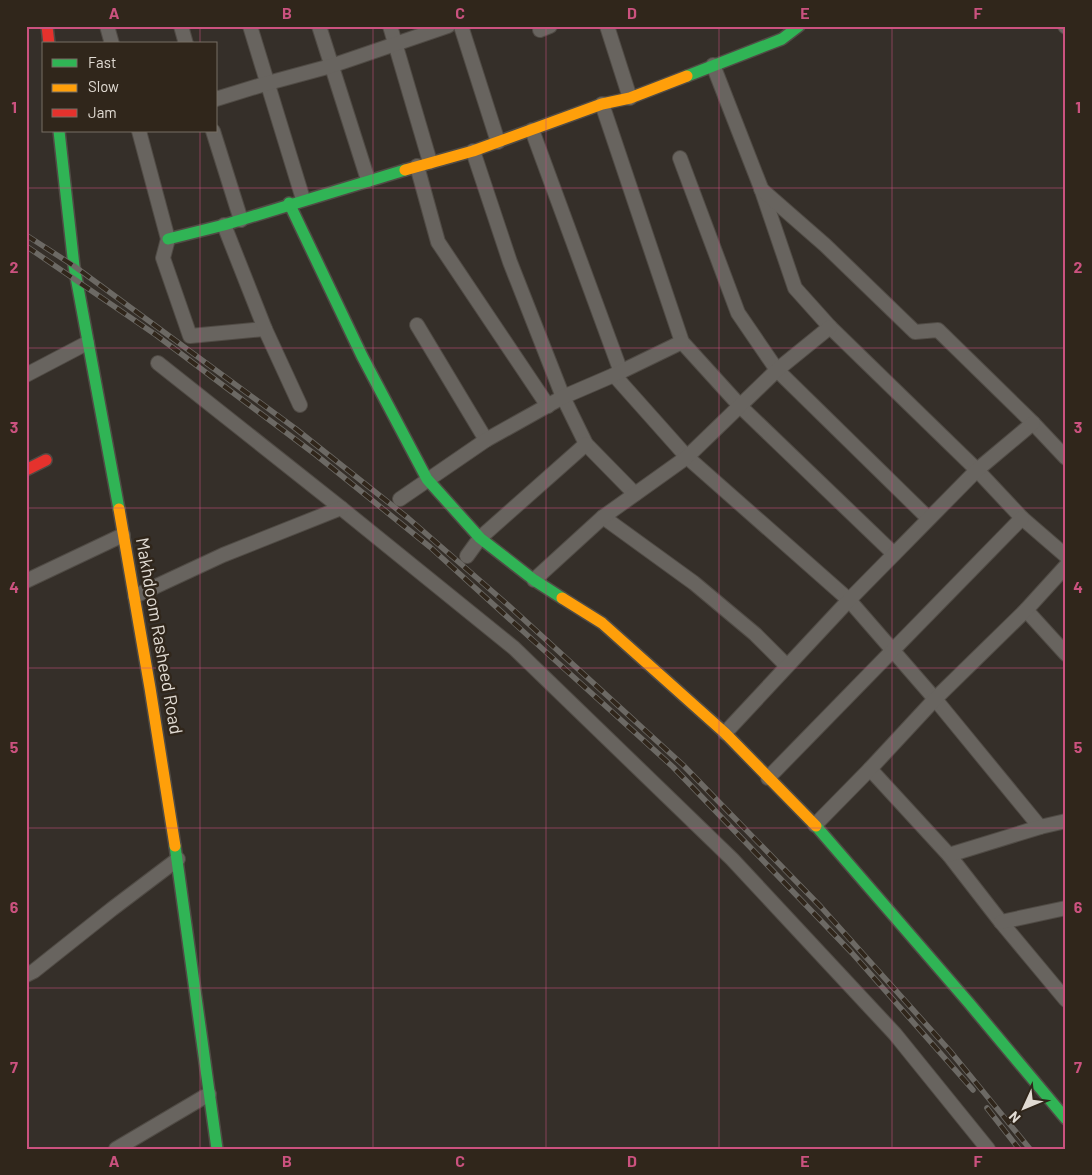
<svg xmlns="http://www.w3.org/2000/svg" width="1092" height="1175" font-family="Barlow,sans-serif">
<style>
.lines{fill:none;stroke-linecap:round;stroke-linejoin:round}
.street-casing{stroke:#504b45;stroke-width:16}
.fast-casing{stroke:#504b45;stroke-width:14}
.slow-casing{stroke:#504b45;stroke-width:14}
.jam-casing{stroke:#504b45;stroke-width:14}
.street{stroke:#68645f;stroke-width:14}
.fast{stroke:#30b455;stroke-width:11}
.slow{stroke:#ff9f0a;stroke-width:11}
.jam{stroke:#e5322d;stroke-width:11}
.rail-casing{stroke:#6c6964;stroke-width:5.5}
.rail{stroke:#30261b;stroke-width:4;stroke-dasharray:11;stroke-linecap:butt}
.grid{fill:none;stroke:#cb527f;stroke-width:1;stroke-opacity:0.55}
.labels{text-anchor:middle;stroke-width:5;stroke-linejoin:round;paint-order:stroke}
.street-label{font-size:18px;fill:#e1dbd3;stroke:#30261b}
.neatline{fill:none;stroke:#cb527f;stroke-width:2}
.grid-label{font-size:16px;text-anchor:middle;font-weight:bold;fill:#cb527f}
</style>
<rect width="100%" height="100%" fill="#352f29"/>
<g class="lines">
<g class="street-casing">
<g id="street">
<path d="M 107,26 L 112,44"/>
<path d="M 181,26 L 186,44"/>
<path d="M 250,26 L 303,199"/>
<path d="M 319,26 L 368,180"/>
<path d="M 390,26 L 430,162"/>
<path d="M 461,26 L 498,142"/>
<path d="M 607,26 L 630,98"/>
<path d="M 1065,26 L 1066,27"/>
<path d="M 540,30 L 550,26"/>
<path d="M 713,65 L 761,188 L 795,288 L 830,327 L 977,470 L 1022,518 L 1066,556"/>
<path d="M 216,99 L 268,83 L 331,66 L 448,26"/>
<path d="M 602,104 L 682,342 L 741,407 L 894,554"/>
<path d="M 532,130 L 621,372"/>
<path d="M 139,131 L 168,239 L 163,258 L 190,336 L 265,329"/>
<path d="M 213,131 L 241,220"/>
<path d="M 473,151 L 510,262 L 563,397 L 586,444 L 635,494"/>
<path d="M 680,158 L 738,313 L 777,370 L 928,518"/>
<path d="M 417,166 L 438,242 L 548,406"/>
<path d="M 761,189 L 825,245 L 915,332 L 938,330 L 1033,423 L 1066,458"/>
<path d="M 224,225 L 265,329 L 300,405"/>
<path d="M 417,325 L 486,440"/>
<path d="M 158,363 L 341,508 L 514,648 L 732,859 L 895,1034 L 988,1149"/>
<path d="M 26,375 L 87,343"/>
<path d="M 614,375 L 687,457 L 849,600 L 935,699 L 1040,827"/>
<path d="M 400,499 L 486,440 L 563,397 L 614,375 L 682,342"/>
<path d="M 603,517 L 694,583 L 755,634 L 787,666"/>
<path d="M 467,556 L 480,538 L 586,444"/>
<path d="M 534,580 L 603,517 L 687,457 L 777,370 L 830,327"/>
<path d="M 26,581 L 123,535"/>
<path d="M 135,596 L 223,555 L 341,508"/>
<path d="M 1026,610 L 1066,654"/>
<path d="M 725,733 L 849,600 L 977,470 L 1033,423"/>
<path d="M 870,769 L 949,855 L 1001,922 L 1066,1000"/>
<path d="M 768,778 L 1022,518"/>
<path d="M 815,825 L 870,769 L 935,699 L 1026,610 L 1066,566"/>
<path d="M 949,855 L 1040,827 L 1066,821"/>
<path d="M 1001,922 L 1066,908"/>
<path d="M 26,975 L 34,971 L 112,909 L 178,859"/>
<path d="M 116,1149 L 209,1094"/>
</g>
</g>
<g class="fast-casing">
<g id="fast">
<path d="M 687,76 L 782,39 L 799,26"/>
<path d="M 59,131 L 74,266 L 119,509"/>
<path d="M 289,203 L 362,356 L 427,479 L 480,538 L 534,580 L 562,598"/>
<path d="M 168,239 L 224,225 L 405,170"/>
<path d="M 816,826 L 969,1003 L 1066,1119"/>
<path d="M 175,846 L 217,1149"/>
</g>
</g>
<g class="slow-casing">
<g id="slow">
<path d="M 405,170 L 473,151 L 602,104 L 630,98 L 687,76"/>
<path d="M 119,509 L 150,688 L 175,846"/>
<path d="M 562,598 L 602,623 L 725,733 L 816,826"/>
</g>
</g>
<g class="jam-casing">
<g id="jam">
<path d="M 47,26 L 49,44"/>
<path d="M 26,470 L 46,460"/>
</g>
</g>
<use href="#street" class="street"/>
<use href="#fast" class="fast"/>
<use href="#slow" class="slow"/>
<use href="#jam" class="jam"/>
<g class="rail-casing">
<g id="rail">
<path d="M 26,235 L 74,266 L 296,429 L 408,518 L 508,605 L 683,765 L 821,907 L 950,1051 L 1030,1149"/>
<path d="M 26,246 L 156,335 L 316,455 L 430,547 L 673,767 L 852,953 L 973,1090"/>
<path d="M 987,1108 L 1019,1149"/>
</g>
</g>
<use href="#rail" class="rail"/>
</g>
<path class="grid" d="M 200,26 L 200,44M 373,26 L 373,1149M 546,26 L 546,1149M 719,26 L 719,1149M 892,26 L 892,1149M 200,131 L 200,1149M 26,188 L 1066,188M 26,348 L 1066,348M 26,508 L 1066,508M 26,668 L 1066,668M 26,828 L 1066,828M 26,988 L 1066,988"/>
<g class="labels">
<g class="street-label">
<text transform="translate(159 636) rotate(80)" y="6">Makhdoom Rasheed Road</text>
</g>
</g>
<rect width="1092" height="1175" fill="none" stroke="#30261b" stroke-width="55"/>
<rect x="42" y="42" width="175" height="90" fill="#30261b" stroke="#776e65"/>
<rect x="52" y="59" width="25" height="8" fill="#30b455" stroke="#776e65"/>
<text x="88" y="68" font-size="15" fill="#e1dbd3">Fast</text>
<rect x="52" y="84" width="25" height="8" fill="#ff9f0a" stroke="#776e65"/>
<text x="88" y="92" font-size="15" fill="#e1dbd3">Slow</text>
<rect x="52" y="109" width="25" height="8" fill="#e5322d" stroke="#776e65"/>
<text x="88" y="118" font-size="15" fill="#e1dbd3">Jam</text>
<g transform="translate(1024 1108) rotate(226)" stroke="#30261b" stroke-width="4" paint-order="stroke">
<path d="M0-4L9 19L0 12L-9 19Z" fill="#e1dbd3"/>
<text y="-8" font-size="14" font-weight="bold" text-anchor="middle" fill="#e1dbd3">N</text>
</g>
<rect x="28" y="28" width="1036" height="1120" class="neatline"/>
<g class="grid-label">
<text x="114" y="19">A</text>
<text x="287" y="19">B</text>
<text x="460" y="19">C</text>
<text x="632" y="19">D</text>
<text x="805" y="19">E</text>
<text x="978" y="19">F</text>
<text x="14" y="113">1</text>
<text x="1078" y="113">1</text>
<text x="14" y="273">2</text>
<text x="1078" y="273">2</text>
<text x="14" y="433">3</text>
<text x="1078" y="433">3</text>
<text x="14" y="593">4</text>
<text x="1078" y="593">4</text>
<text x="14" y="753">5</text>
<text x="1078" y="753">5</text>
<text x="14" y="913">6</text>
<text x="1078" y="913">6</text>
<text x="14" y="1073">7</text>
<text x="1078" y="1073">7</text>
<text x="114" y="1167">A</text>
<text x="287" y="1167">B</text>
<text x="460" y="1167">C</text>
<text x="632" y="1167">D</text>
<text x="805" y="1167">E</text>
<text x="978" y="1167">F</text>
</g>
</svg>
